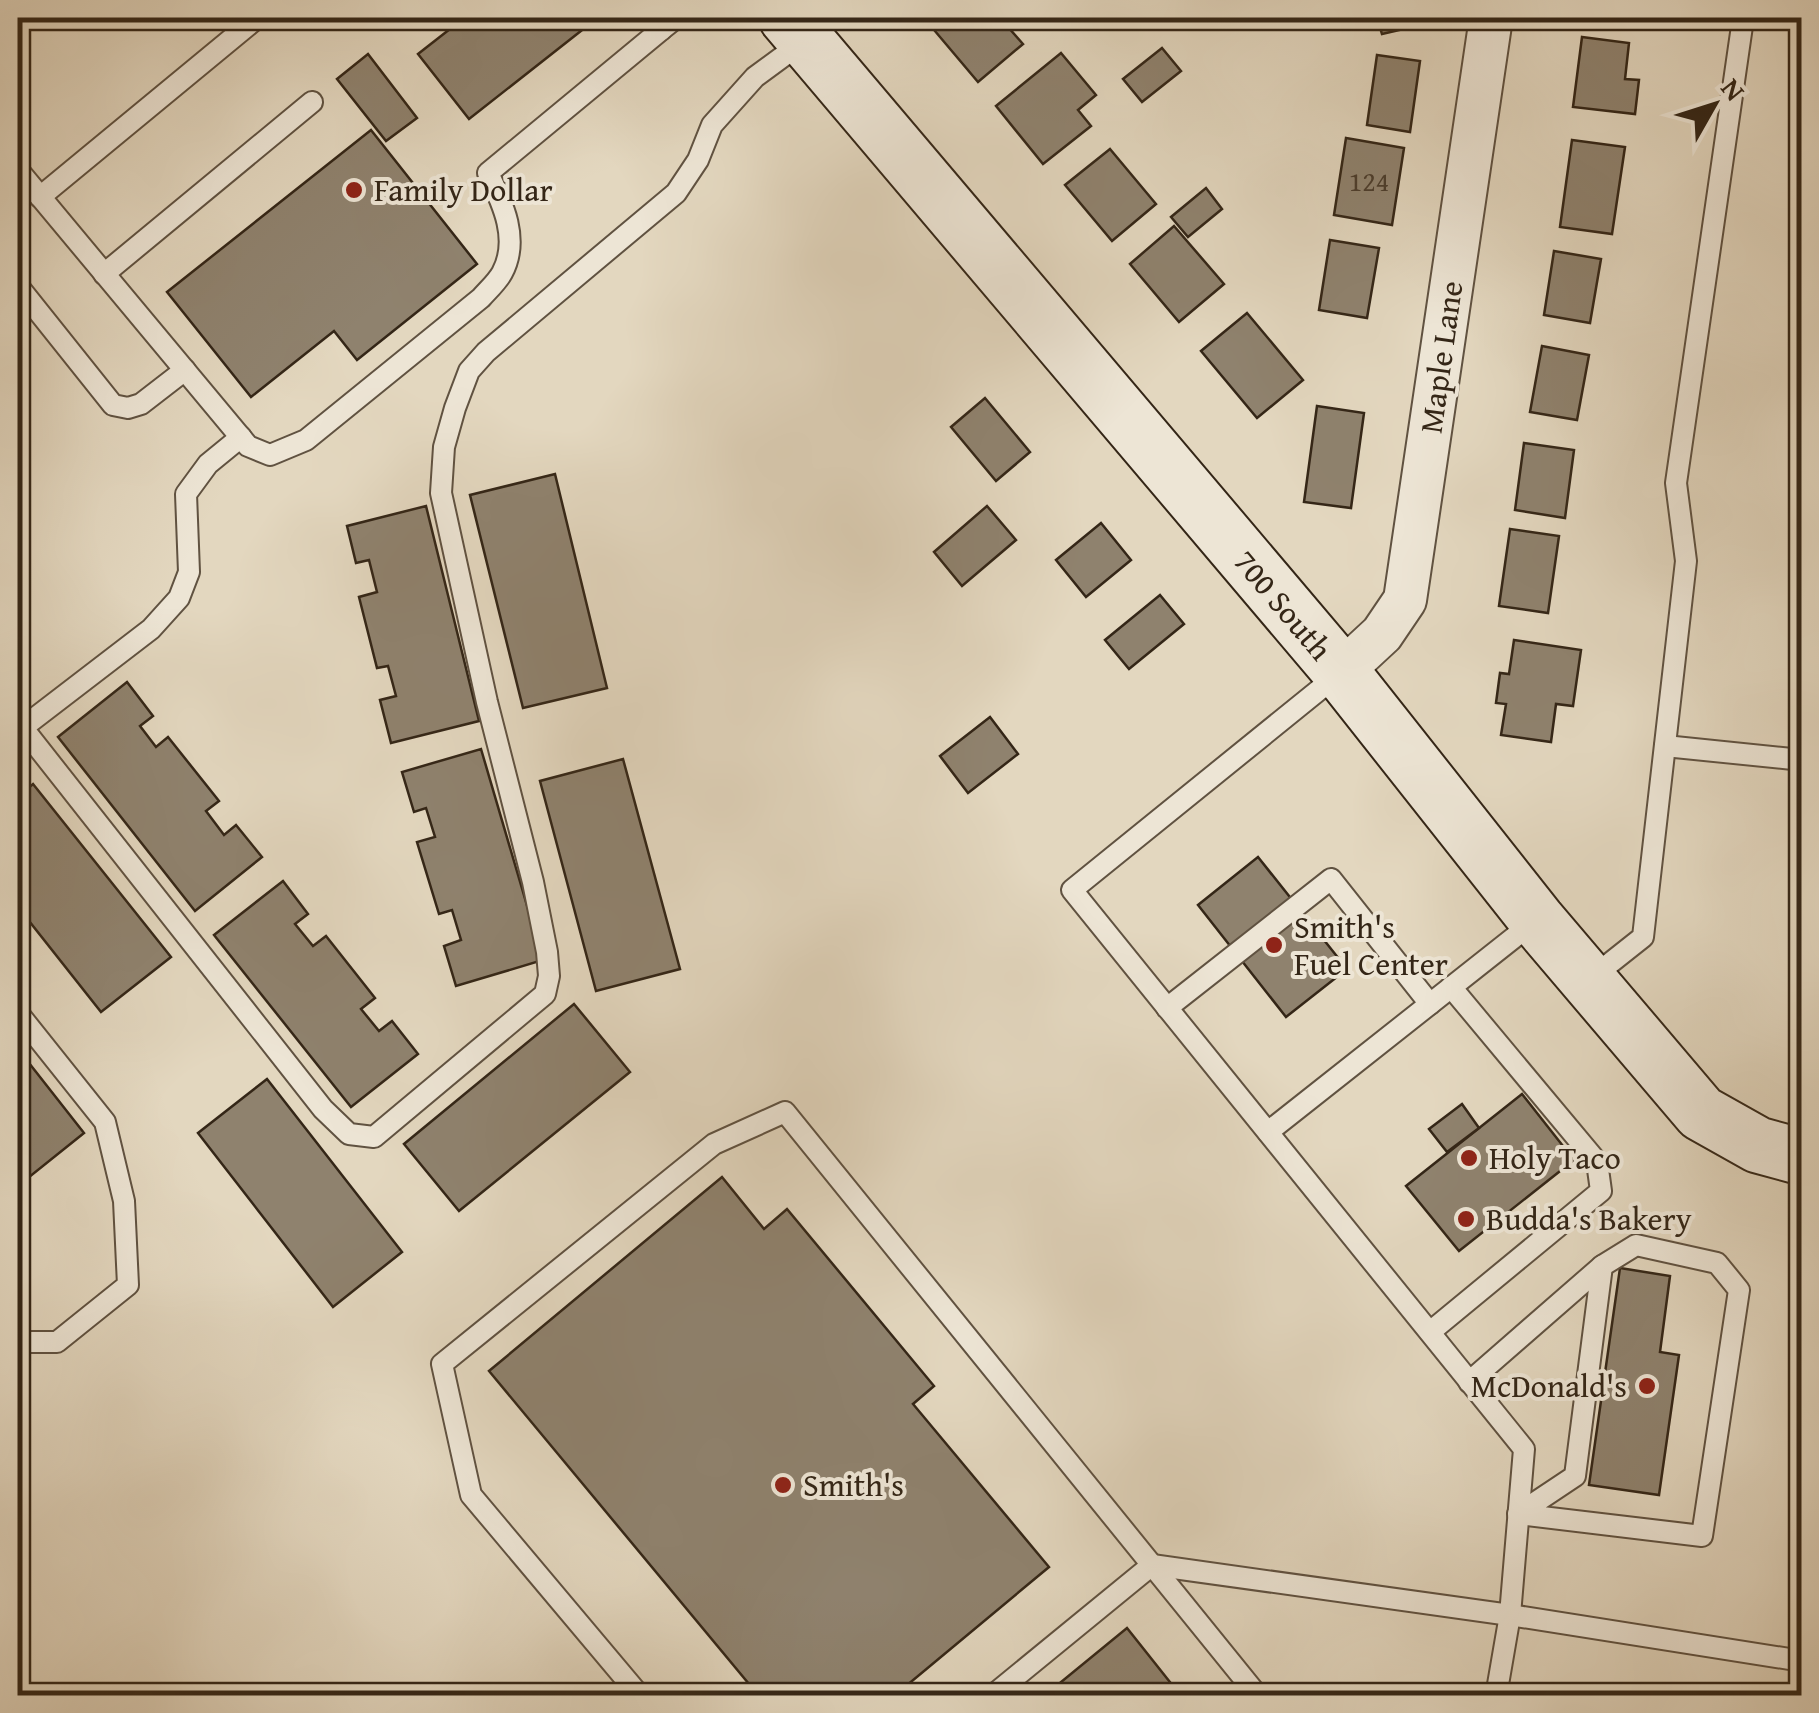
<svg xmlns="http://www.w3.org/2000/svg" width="1819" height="1713" font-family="'Gentium Book Plus',serif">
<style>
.building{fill:#8f826e;stroke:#342617;stroke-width:2.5}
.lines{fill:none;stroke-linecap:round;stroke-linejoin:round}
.lane-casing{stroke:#605241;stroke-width:24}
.street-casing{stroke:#605241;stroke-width:46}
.secondary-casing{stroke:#342617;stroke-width:59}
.lane{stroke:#ede5d5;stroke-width:20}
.street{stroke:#ede5d5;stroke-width:42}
.secondary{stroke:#ede5d5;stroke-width:55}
.poi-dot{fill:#8f2418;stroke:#ede5d5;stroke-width:4}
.labels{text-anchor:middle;stroke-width:8;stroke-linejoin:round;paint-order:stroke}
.number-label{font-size:28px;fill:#4b3d2d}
.poi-label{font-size:32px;fill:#342617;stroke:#ede5d5;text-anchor:start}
.street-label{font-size:32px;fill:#342617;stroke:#ede5d5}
</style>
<rect width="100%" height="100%" fill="#e3d7bf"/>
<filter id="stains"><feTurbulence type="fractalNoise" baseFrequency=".002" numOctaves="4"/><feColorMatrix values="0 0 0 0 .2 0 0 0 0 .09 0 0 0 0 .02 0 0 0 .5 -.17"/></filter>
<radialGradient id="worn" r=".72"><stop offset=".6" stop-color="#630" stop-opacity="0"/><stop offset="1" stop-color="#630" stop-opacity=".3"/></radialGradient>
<g class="building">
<path d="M 464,18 L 587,18 L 591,23 L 469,119 L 418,54 Z"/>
<path d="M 936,18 L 1000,18 L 1023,44 L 978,82 L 929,24 Z"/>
<path d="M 1377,18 L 1424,18 L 1425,24 L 1382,34 Z"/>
<path d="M 1582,37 L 1629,43 L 1625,79 L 1639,80 L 1635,114 L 1573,107 Z"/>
<path d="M 1162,48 L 1181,71 L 1142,102 L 1123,79 Z"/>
<path d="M 1061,53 L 1096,95 L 1078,110 L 1091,126 L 1043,164 L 996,106 Z"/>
<path d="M 368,54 L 417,118 L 386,141 L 337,79 Z"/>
<path d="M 1377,55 L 1420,61 L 1410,132 L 1367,125 Z"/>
<path d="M 371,130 L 477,264 L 357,360 L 334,331 L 251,397 L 167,292 Z"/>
<path d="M 1346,138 L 1404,148 L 1392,225 L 1334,215 Z"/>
<path d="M 1572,140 L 1625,147 L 1612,234 L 1560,227 Z"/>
<path d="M 1110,149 L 1156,204 L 1112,241 L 1065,185 Z"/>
<path d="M 1206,188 L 1222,209 L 1188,237 L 1171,217 Z"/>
<path d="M 1174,226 L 1224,284 L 1179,322 L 1130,264 Z"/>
<path d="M 1330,240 L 1379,248 L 1367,318 L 1319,310 Z"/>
<path d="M 1554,251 L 1601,259 L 1590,323 L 1544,315 Z"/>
<path d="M 1247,313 L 1303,380 L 1257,418 L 1201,351 Z"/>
<path d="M 1542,346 L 1589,355 L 1577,420 L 1530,412 Z"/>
<path d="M 985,398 L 1030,452 L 996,481 L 951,427 Z"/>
<path d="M 1317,406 L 1364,413 L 1351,508 L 1304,502 Z"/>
<path d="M 1524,443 L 1574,450 L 1565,518 L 1515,510 Z"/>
<path d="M 555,474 L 607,688 L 523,708 L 470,495 Z"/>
<path d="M 426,506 L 479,721 L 391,743 L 380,700 L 396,696 L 388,666 L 377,668 L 359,597 L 377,592 L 369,560 L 356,563 L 347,526 Z"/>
<path d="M 987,506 L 1016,540 L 962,586 L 934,552 Z"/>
<path d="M 1101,523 L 1131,560 L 1086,597 L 1056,560 Z"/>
<path d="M 1510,529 L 1559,536 L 1548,613 L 1499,606 Z"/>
<path d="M 1160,595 L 1184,624 L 1129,669 L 1105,640 Z"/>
<path d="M 1514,640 L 1581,650 L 1573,706 L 1556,704 L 1551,742 L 1501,735 L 1506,704 L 1496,703 L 1500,673 L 1509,674 Z"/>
<path d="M 127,682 L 153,716 L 140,726 L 156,747 L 168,737 L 219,801 L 206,811 L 224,835 L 236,825 L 262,857 L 195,911 L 58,737 Z"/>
<path d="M 990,717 L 1018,754 L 968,793 L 940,756 Z"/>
<path d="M 481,749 L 543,960 L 456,986 L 444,946 L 461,940 L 452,910 L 439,914 L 417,842 L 435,837 L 426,808 L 414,812 L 402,772 Z"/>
<path d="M 623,759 L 680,969 L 596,991 L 540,781 Z"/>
<path d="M 33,784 L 171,957 L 101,1012 L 18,907 L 18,797 Z"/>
<path d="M 1258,857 L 1347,969 L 1286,1017 L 1198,905 Z"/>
<path d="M 283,881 L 308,914 L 295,924 L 313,946 L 326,936 L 375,998 L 361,1009 L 379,1031 L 392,1021 L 418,1054 L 351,1107 L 214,935 Z"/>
<path d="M 574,1004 L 630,1072 L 459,1211 L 404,1144 Z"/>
<path d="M 18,1049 L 84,1133 L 18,1186 Z"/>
<path d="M 267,1079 L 402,1252 L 333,1307 L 198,1133 Z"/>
<path d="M 1522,1094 L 1574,1160 L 1459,1251 L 1406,1186 Z"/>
<path d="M 1462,1104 L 1479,1128 L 1447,1152 L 1429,1129 Z"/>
<path d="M 722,1177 L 764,1229 L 787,1209 L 934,1386 L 913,1404 L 1049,1567 L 894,1696 L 759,1696 L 489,1371 Z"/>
<path d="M 1620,1268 L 1670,1276 L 1660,1352 L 1679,1355 L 1659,1495 L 1589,1485 Z"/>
<path d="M 1127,1628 L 1181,1696 L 1044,1696 Z"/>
</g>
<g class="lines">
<g class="lane-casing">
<g id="lane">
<path d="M 652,18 L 661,30 L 676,18"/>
<path d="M 18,170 L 248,446 L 270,455 L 306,440 L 481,298 C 488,290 497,282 502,273 C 520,240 503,204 488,173 L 661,30"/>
<path d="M 40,197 L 252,22"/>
<path d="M 104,274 L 312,102"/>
<path d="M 18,286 L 113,405 L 128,408 L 141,404 L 185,370"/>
<path d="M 1340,673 L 1072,890 L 1524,1449 L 1510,1615 L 1496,1696"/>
<path d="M 18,722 L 323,1109 L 349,1134 L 374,1137 L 545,994 L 549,976 L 547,952 L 533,882 L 487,702 L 441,493 L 444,447 L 455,408 L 469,371 L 486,352 L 676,193 L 698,160 L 712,125 L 755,77 L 804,41"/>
<path d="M 22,728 L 151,629 L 179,598 L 189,572 L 186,494 L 208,464 L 241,437"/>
<path d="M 1665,746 L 1802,760"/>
<path d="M 1590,979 L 1643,937 L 1686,561 L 1676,483 L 1742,26 L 1748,18"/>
<path d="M 1167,1008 L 1331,879 L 1430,1004"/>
<path d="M 18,1013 L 105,1122 L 124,1201 L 128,1285 L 57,1342 L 18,1342"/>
<path d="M 1268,1132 L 1535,921"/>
<path d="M 1636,1245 L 1717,1263 L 1739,1290 L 1702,1536 L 1518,1514 L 1575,1476 L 1602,1266 Z"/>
<path d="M 1430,1332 L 1601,1191 L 1597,1162 L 1451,987"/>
<path d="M 1469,1382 L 1602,1266"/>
<path d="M 640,1696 L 471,1495 L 442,1364 L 714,1144 L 785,1112 L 1258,1696"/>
<path d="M 992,1696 L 1152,1565 L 1510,1615 L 1802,1661"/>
</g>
</g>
<g class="street-casing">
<path id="street" d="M 1341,672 L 1382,634 L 1405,600 L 1491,18"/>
</g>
<g class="secondary-casing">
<path id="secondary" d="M 787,18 L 1341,672 L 1537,920 L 1701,1113 L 1758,1145 L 1802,1157"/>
</g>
<use href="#lane" class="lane"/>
<use href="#street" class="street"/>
<use href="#secondary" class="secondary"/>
</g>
<g class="poi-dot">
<circle cx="354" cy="190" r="10"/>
<circle cx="1274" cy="945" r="10"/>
<circle cx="1469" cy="1158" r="10"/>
<circle cx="1466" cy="1219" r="10"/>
<circle cx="1647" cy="1386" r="10"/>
<circle cx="783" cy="1485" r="10"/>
</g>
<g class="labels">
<g class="number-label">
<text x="1369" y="191">124</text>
</g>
<g class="poi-label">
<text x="374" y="201">Family Dollar</text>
<text x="1294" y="938">Smith's<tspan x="1294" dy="37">Fuel Center</tspan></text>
<text x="1489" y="1169">Holy Taco</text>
<text x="1486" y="1230">Budda's Bakery</text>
<text x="1627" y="1397" text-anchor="end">McDonald's</text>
<text x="803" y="1496">Smith's</text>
</g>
<g class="street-label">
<text transform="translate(1441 357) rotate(-82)" y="11">Maple Lane</text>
<text transform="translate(1283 605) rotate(50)" y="11">700 South</text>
</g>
</g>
<rect width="1819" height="1713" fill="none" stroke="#e3d7bf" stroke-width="60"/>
<rect x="20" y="20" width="1779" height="1673" fill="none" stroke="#342617" stroke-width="5"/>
<rect x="30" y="30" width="1759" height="1653" fill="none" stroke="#342617" stroke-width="2.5"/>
<g transform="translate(1714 105) rotate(51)" stroke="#ede5d5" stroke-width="8" paint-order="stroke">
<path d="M0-8L18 38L0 25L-18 38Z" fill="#342617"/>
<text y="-15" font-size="28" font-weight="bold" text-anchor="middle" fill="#342617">N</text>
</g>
<rect width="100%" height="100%" filter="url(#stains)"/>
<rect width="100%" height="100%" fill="url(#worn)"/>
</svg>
